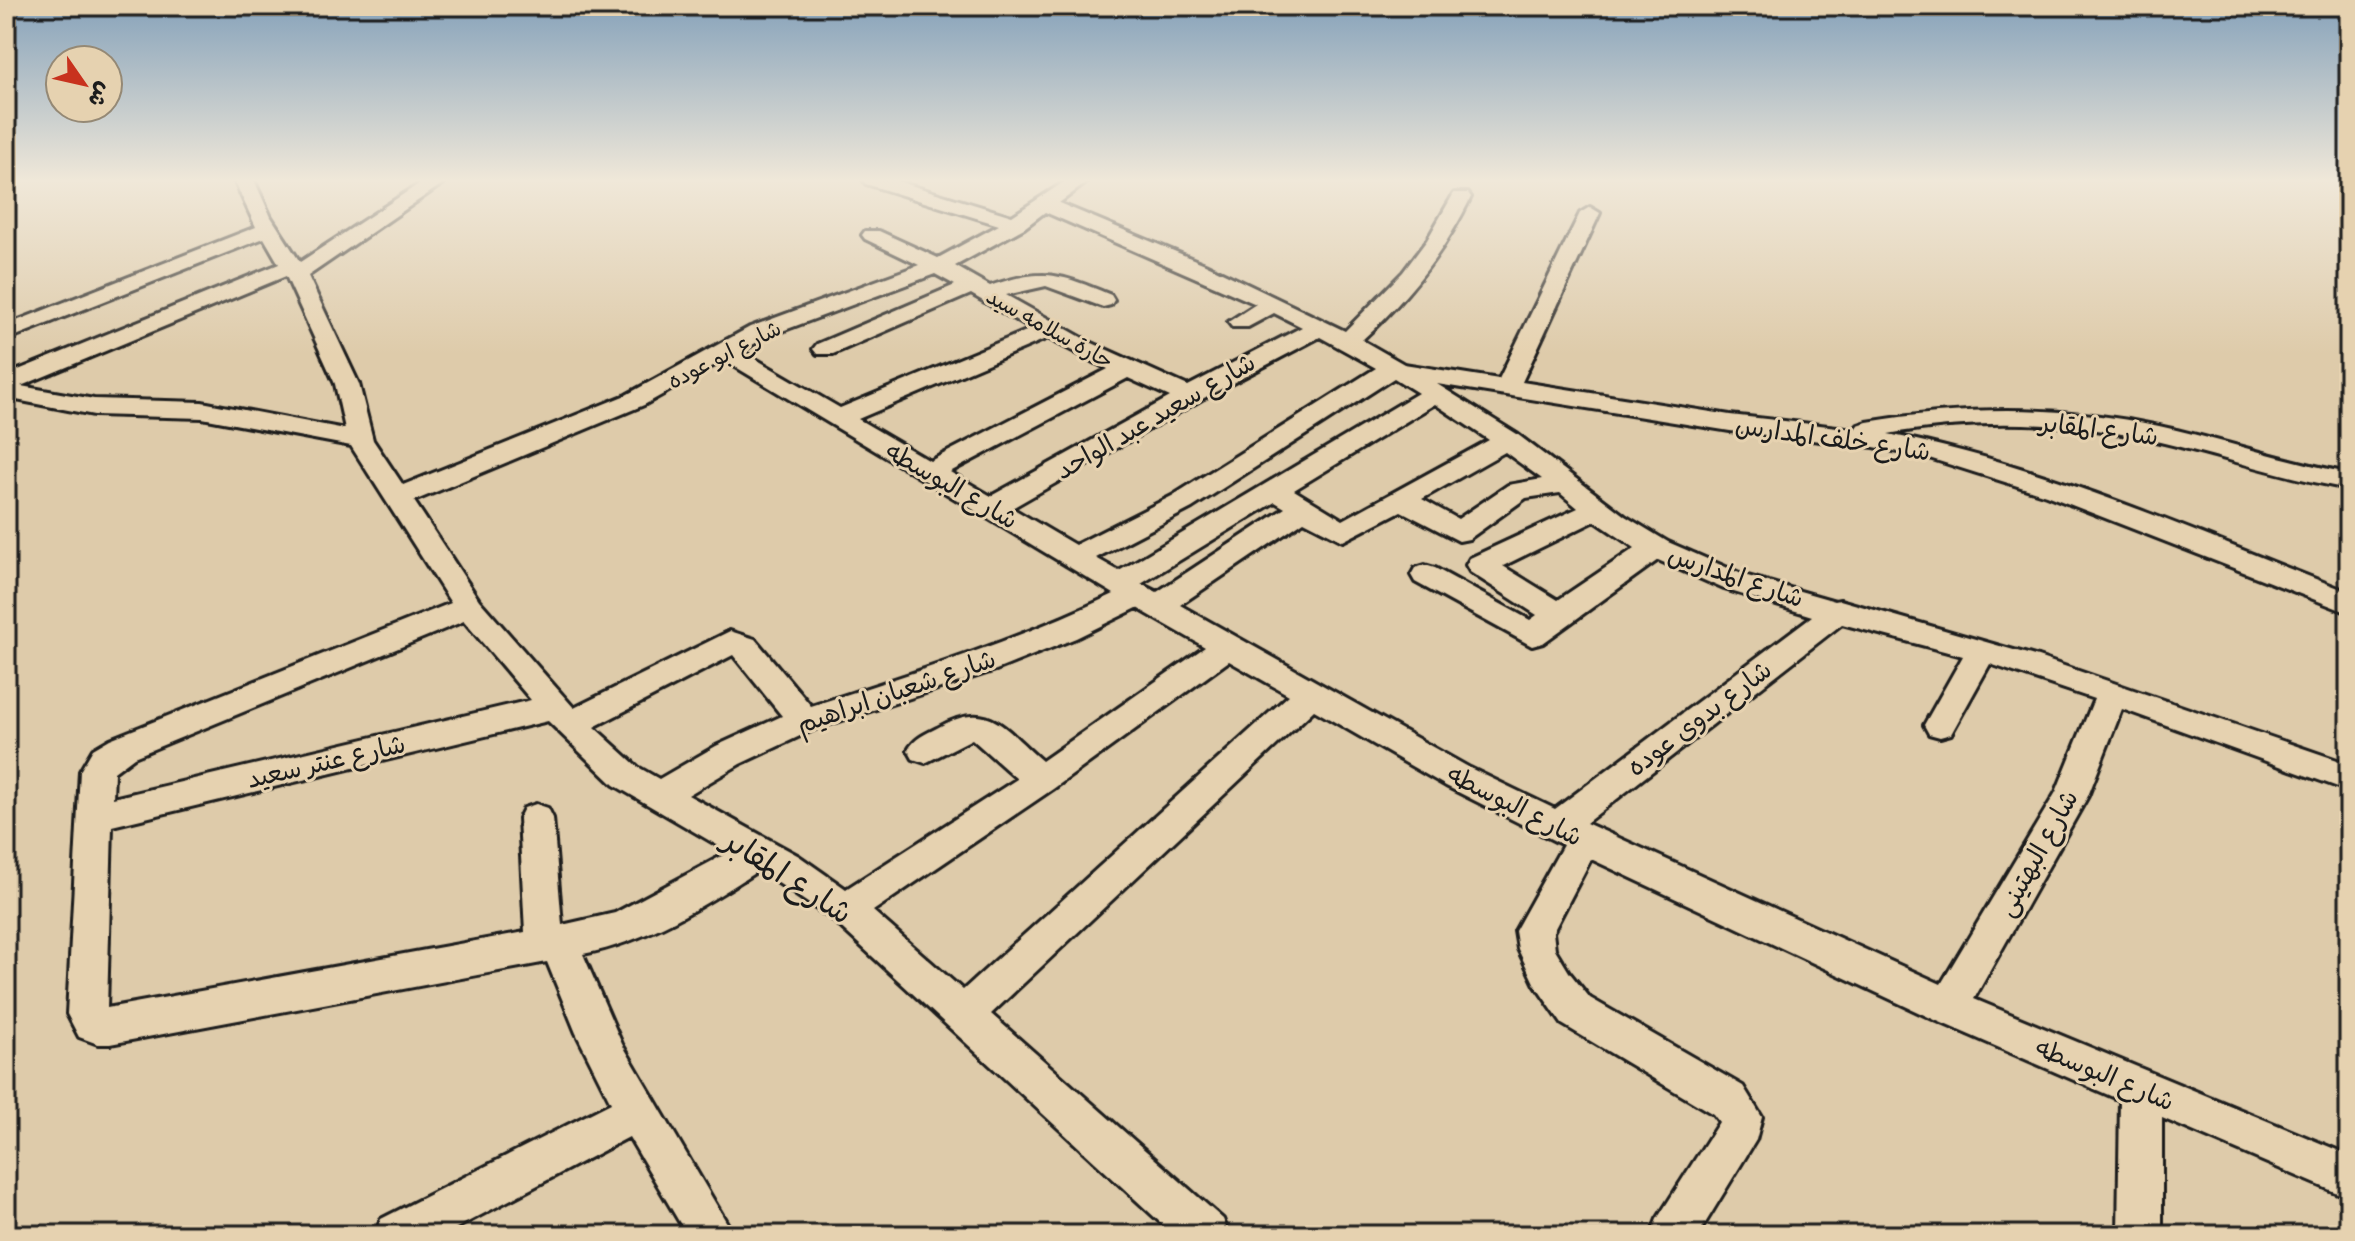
<svg xmlns="http://www.w3.org/2000/svg" width="2355" height="1241" font-family="Pangolin,'Playpen Sans Arabic',sans-serif">
<style>
.lines{fill:none;stroke-linecap:round;stroke-linejoin:round}
.street-casing{stroke:#1c1c1c;stroke-width:6}
.path{stroke:#1c1c1c;stroke-width:4;stroke-dasharray:6 5;stroke-linecap:butt}
.street{fill:#e6d2b0;fill-rule:evenodd}
.labels{text-anchor:middle;stroke-width:6;stroke-linejoin:round;paint-order:stroke}
.far-street-label{font-size:22px;fill:#1c1c1c;stroke:#e6d2b0}
.street-label{font-size:26px;fill:#1c1c1c;stroke:#e6d2b0}
.near-street-label{font-size:32px;fill:#1c1c1c;stroke:#e6d2b0}
</style>
<rect width="100%" height="100%" fill="#decbaa"/>
<filter id="ink" filterUnits="userSpaceOnUse"><feTurbulence type="fractalNoise" baseFrequency=".0125" numOctaves="2"/><feDisplacementMap in="SourceGraphic" scale="16" xChannelSelector="R" yChannelSelector="G"/><feConvolveMatrix kernelMatrix="1 2 1 2 8 2 1 2 1" color-interpolation-filters="sRGB"/></filter>
<g filter="url(#ink)">
<g class="lines">
<g class="street-casing">
<path id="street" d="M 234,180 L 254,180 L 271,217 L 300,262 L 425,180 L 448,180 L 308,276 L 359,384 L 373,440 L 403,485 L 626,395 L 750,327 L 919,265 L 865,239 L 862,235 L 865,231 L 879,231 L 938,258 L 999,225 L 866,184 L 863,180 L 894,180 L 1012,216 L 1067,180 L 1090,180 L 1059,203 L 1205,264 L 1345,331 L 1403,272 L 1427,240 L 1454,193 L 1468,193 L 1471,197 C 1444,253 1408,298 1362,340 L 1404,364 L 1499,379 L 1580,213 L 1590,207 L 1600,213 L 1522,382 L 1730,415 L 1855,429 L 1858,425 L 1867,422 C 1964,406 2062,405 2159,426 C 2223,440 2284,461 2349,473 L 2349,489 C 2285,478 2224,457 2160,442 C 2072,421 1977,418 1888,434 C 2047,465 2198,534 2349,592 L 2349,613 L 2046,495 L 1929,458 L 1874,447 L 1730,431 L 1437,384 L 1517,434 L 1625,516 L 1668,542 L 1744,575 L 1835,601 L 1840,600 L 2038,657 L 2349,764 L 2349,791 L 2122,709 L 2088,796 L 1974,999 L 2349,1155 L 2349,1198 L 2162,1118 L 2162,1235 L 2118,1235 L 2120,1100 L 1935,1020 L 1591,859 L 1553,932 L 1555,949 L 1569,972 L 1590,998 L 1743,1086 L 1762,1117 L 1756,1140 L 1698,1235 L 1651,1235 L 1657,1219 L 1719,1122 L 1713,1114 L 1562,1024 L 1535,985 L 1518,949 L 1515,931 L 1563,845 L 1446,786 L 1314,710 L 991,1014 L 1223,1219 L 1229,1235 L 1174,1235 L 833,920 L 759,870 C 705,905 647,942 583,954 L 622,1044 L 734,1235 L 687,1235 L 629,1137 L 443,1235 L 375,1235 L 381,1219 L 611,1103 L 576,1033 L 547,962 L 110,1044 L 98,1044 L 79,1037 L 67,1014 L 80,771 L 93,749 L 110,739 L 451,603 L 351,446 L 202,418 L 94,415 L 6,398 L 6,375 L 279,264 L 264,238 L 6,340 L 6,325 L 256,227 ZM 1045,212 L 1256,304 L 1228,322 L 1232,327 L 1248,327 L 1274,313 L 1302,327 L 1188,386 L 1090,342 L 1006,295 L 1046,286 L 1103,307 L 1111,305 L 1114,300 L 1111,295 C 1060,274 1044,267 990,286 L 955,266 L 1024,228 ZM 935,274 L 955,285 L 817,344 L 813,349 L 817,354 L 833,354 L 971,294 L 1031,329 L 840,408 L 742,351 L 766,337 ZM 286,276 L 335,384 L 345,429 L 202,402 L 94,399 L 21,386 ZM 1320,337 L 1376,368 L 1172,496 L 1075,545 L 1012,508 L 1204,398 ZM 1048,338 L 1108,369 L 930,461 L 858,419 ZM 724,360 L 1114,594 C 1016,641 914,673 811,706 L 755,639 L 730,631 L 574,708 L 479,600 L 414,501 L 644,405 ZM 1128,378 L 1170,397 L 991,496 L 950,472 ZM 1394,378 L 1418,393 L 1119,571 L 1096,558 L 1192,508 ZM 1435,404 L 1489,440 L 1343,520 L 1294,490 ZM 1505,452 L 1542,479 L 1508,485 L 1458,519 L 1422,499 ZM 1560,493 L 1578,508 L 1470,558 L 1466,565 L 1470,572 L 1537,615 L 1530,620 L 1435,568 L 1425,565 L 1415,568 L 1411,575 L 1415,582 L 1532,646 L 1543,643 L 1658,560 L 1724,589 L 1812,616 L 1555,809 L 1470,768 L 1180,605 L 1304,521 L 1343,541 L 1401,511 L 1459,541 L 1469,539 L 1526,498 ZM 1275,502 L 1285,508 L 1157,592 L 1141,584 ZM 1595,521 L 1635,548 L 1558,600 L 1503,566 ZM 1137,608 L 1205,647 L 1042,761 C 1003,728 990,698 937,728 C 925,734 915,738 908,750 L 913,759 L 925,763 L 972,739 L 1017,779 L 846,889 L 799,856 L 688,795 L 740,764 L 815,729 L 996,670 L 1076,638 ZM 464,621 L 531,700 L 113,798 L 114,772 L 134,757 ZM 1842,624 L 1963,656 L 1924,725 L 1929,734 L 1940,737 L 1951,734 L 1990,664 L 2094,699 L 2056,792 L 1941,984 L 1586,823 ZM 733,655 L 782,716 L 716,746 L 659,779 L 638,767 L 594,727 ZM 1229,661 L 1289,695 L 963,990 L 873,911 L 1053,789 ZM 548,721 L 614,785 L 729,852 L 615,913 L 562,925 L 553,818 L 548,808 L 536,804 L 524,808 L 519,818 L 525,932 L 107,1008 L 112,826 Z"/>
</g>
<path class="path" d="M 6,183 L 15,180"/>
<use href="#street" class="street"/>
</g>
</g>
<linearGradient id="sky" x2="0" y2="1"><stop stop-color="#86a2ba"/><stop offset="0.51" stop-color="#f0e8d9"/><stop offset="1" stop-color="#f0e8d9" stop-opacity="0"/></linearGradient>
<rect width="2355" height="354" fill="url(#sky)"/>
<g class="labels">
<g class="far-street-label">
<text transform="translate(1050 328) rotate(29)" y="8">حارة سلامه سيد</text>
<text transform="translate(724 354) rotate(-27)" y="8">شارع ابو عوده</text>
</g>
<g class="street-label">
<text transform="translate(1155 416) rotate(-30)" y="9">شارع سعيد عبد الواحد</text>
<text transform="translate(2099 429) rotate(7)" y="9">شارع المقابر</text>
<text transform="translate(1833 438) rotate(8)" y="9">شارع خلف المدارس</text>
<text transform="translate(952 485) rotate(30)" y="9">شارع البوسطه</text>
<text transform="translate(1736 576) rotate(19)" y="9">شارع المدارس</text>
<text transform="translate(896 691) rotate(-19)" y="9">شارع شعبان ابراهيم</text>
<text transform="translate(1699 718) rotate(-37)" y="9">شارع بدوى عوده</text>
<text transform="translate(326 761) rotate(-13)" y="9">شارع عنتر سعيد</text>
<text transform="translate(1515 805) rotate(27)" y="9">شارع البوسطه</text>
<text transform="translate(2037 853) rotate(-61)" y="9">شارع البهتينى</text>
<text transform="translate(2105 1074) rotate(23)" y="9">شارع البوسطه</text>
</g>
<g class="near-street-label">
<text transform="translate(788 876) rotate(33)" y="11">شارع المقابر</text>
</g>
</g>
<rect width="2355" height="1241" fill="none" stroke="#e6d2b0" stroke-width="32"/>
<rect x="16" y="16" width="2323" height="1209" fill="none" stroke="#1c1c1c" stroke-width="3" filter="url(#ink)"/>
<g transform="translate(84 84) rotate(124)"><circle r="38" fill="#e6d2b0" stroke="#958975" stroke-width="2"/>
<path d="M0-6L14 30L0 20L-14 30Z" fill="#c8321e"/>
<text y="-12" font-size="22" font-weight="bold" text-anchor="middle" fill="#1c1c1c">ش</text>
</g>
</svg>
